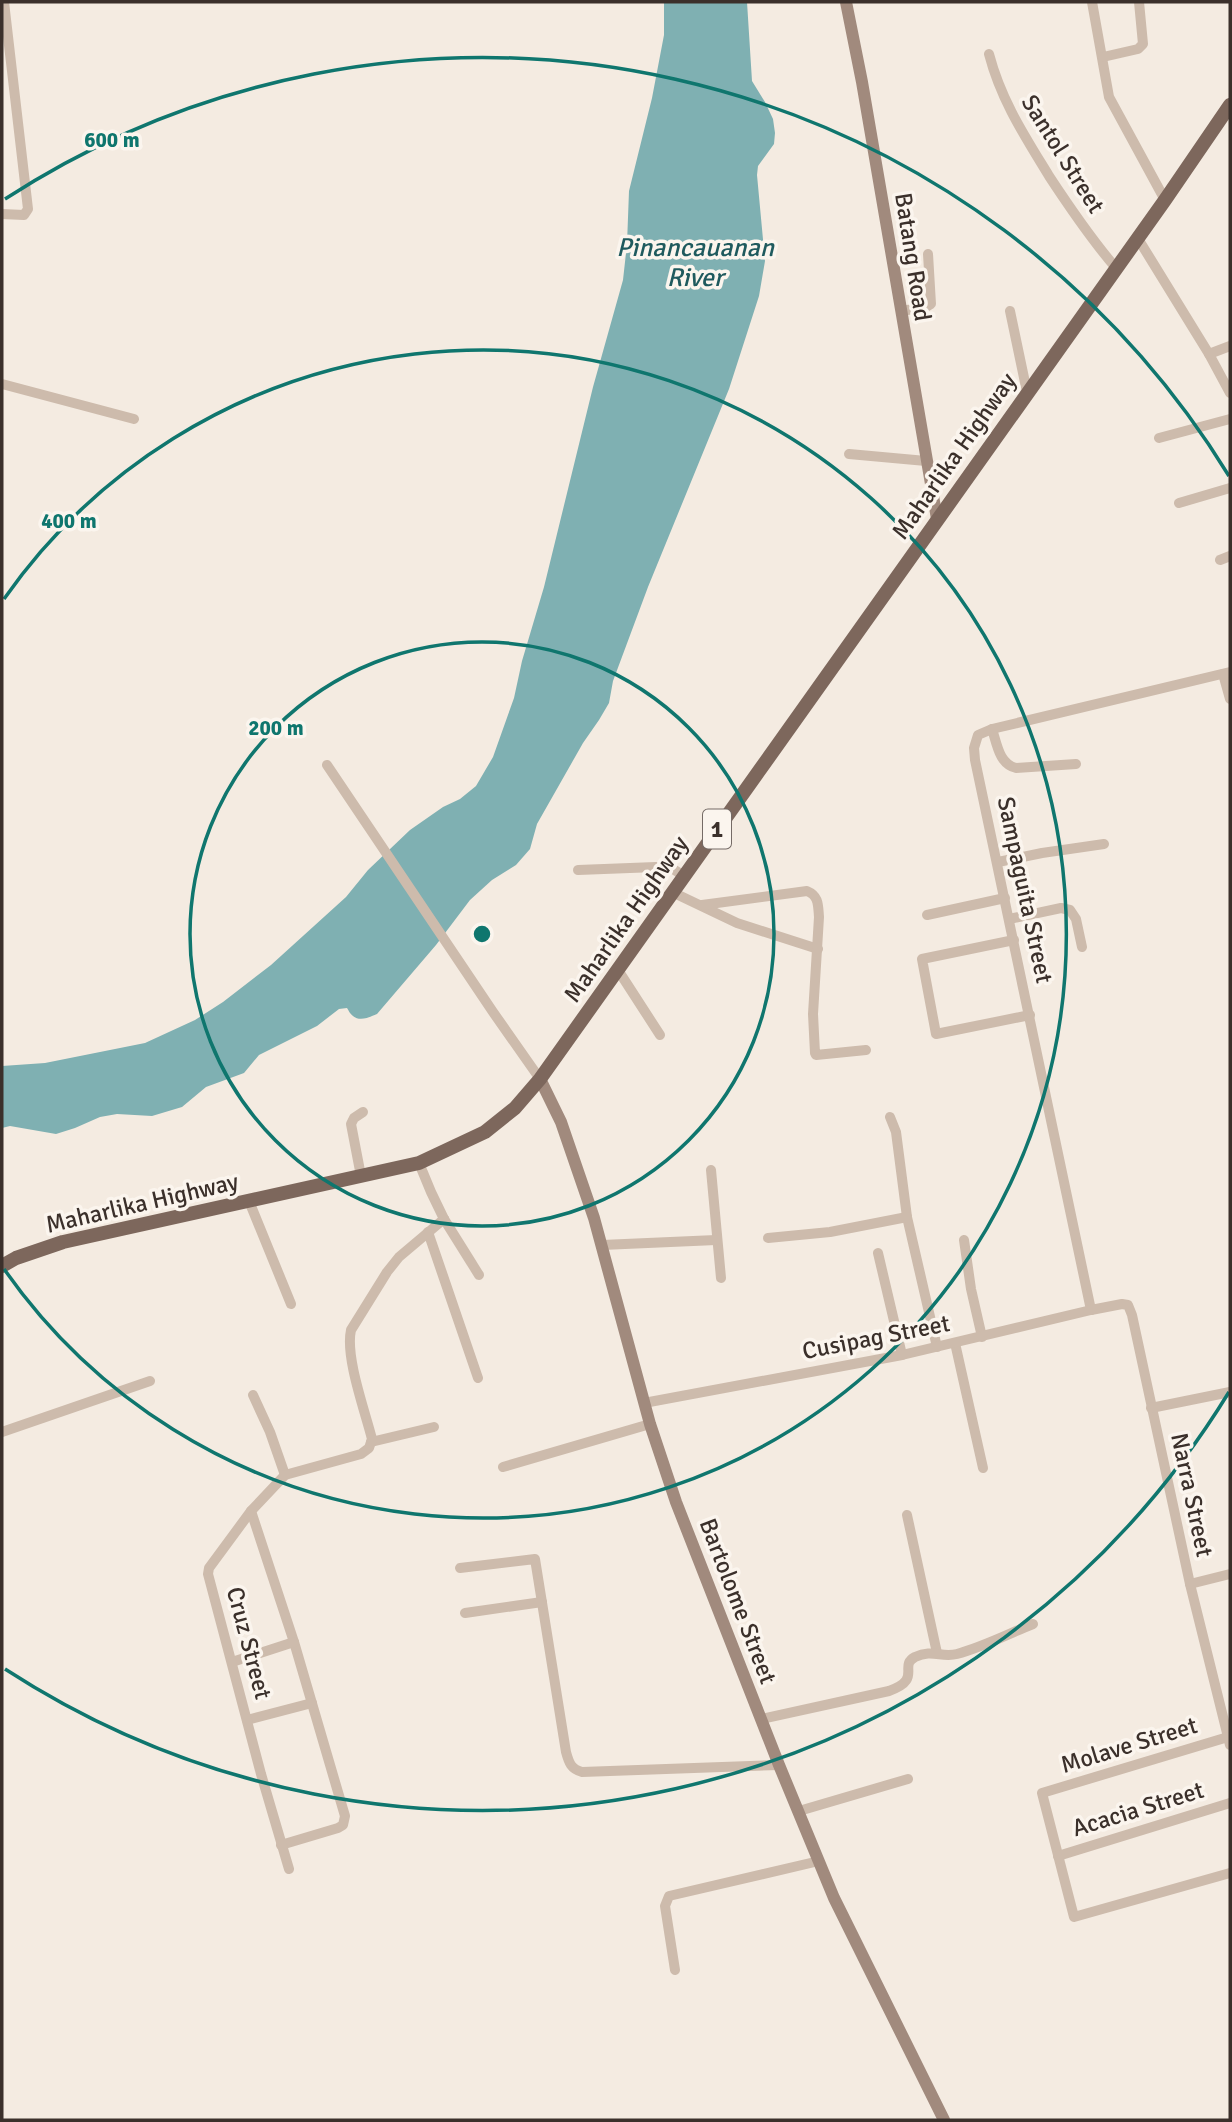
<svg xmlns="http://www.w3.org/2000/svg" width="1232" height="2122" font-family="Signika,sans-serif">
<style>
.water{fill:#7fb0b2}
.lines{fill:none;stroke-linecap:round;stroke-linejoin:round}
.street{stroke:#cdbbac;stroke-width:10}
.secondary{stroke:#a18a7d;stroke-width:12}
.primary{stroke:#7d675c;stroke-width:14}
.ring{fill:none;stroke:#0f766e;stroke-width:3.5}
.labels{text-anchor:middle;stroke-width:7;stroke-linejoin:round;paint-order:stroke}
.shield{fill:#fbf5ee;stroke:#756b66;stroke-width:2}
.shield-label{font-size:23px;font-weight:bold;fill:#3b302b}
.street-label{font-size:24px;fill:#3b302b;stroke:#fbf5ee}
.water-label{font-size:26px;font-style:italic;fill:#1f5a5e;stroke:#fbf5ee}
.centre{fill:#0f766e;stroke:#fbf5ee;stroke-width:3.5}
.ring-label{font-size:21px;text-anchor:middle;font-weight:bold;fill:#0f766e;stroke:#fbf5ee;stroke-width:7;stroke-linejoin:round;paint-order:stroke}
</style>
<rect width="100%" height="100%" fill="#f4ebe1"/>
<path class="water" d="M 664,2 L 747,2 L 752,81 L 765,102 L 773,119 L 775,133 L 774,144 L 758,166 L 757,175 L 765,261 L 759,296 L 729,389 L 648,587 L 613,681 L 609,703 L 599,720 L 583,743 L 537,824 L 530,849 L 516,865 L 492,880 L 470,900 L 436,945 L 377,1014 C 370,1017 360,1022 353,1016 C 350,1014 349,1011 347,1008 L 339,1009 L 317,1026 L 259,1055 L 244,1073 L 206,1087 L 182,1107 L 152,1116 L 117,1114 L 100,1117 L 75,1128 L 56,1134 L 10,1126 L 2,1128 L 2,1066 L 45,1063 L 145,1043 L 195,1020 L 223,1002 L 271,965 L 346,897 L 368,870 L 410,830 L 443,807 L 460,799 L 476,786 L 493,757 L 514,698 L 522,661 L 544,587 L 593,387 L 623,280 L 627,244 L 629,191 L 652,98 L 664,35 Z"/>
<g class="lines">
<g class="street">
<path d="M 1092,2 L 1109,97 L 1165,200"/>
<path d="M 989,54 C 1001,100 1024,135 1049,176 C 1070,208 1091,239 1116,268"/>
<path d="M 1103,57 L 1138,49 L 1143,44 L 1139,2"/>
<path d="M 2,214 L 24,215 L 28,209 L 4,2"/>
<path d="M 1137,237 L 1209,354 L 1230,393"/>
<path d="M 901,311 L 926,307 L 931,304 L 928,254"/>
<path d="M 1010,311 L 1027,392"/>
<path d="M 1209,354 L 1230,346"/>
<path d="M 2,384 L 134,419"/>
<path d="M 1159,438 L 1230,419"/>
<path d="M 849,454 L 926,461"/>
<path d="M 1179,503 L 1230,488"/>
<path d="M 1220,560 L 1230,556"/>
<path d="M 1223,674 L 1230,699"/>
<path d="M 992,729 C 997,744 999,764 1016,768 L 1076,764"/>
<path d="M 327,765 L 493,1012 L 540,1079"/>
<path d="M 998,862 L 1042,853 L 1104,844"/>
<path d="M 673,869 L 684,876"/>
<path d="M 578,870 L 656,867"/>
<path d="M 672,892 L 737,923 L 818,949"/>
<path d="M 702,905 L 807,891 C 819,896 818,905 819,917 L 813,1014 L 815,1053 L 816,1055 L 866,1050"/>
<path d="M 927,915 L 1005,898"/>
<path d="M 1009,919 L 1061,908 L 1070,910 L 1076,919 L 1082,947"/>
<path d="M 1014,940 L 922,959 L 936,1034 L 1030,1015"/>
<path d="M 618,970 L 660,1035"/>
<path d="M 890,1117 L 896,1132 L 907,1217 L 937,1347"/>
<path d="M 711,1170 L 721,1278"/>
<path d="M 361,1176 L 351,1124 L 354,1118 L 363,1112"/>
<path d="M 249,1201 L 291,1304"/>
<path d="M 444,1219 L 479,1275"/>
<path d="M 428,1232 L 478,1378"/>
<path d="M 768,1238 L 830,1232 L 907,1217"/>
<path d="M 964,1240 L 971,1289 L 982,1337"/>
<path d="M 602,1245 L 716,1240"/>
<path d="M 878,1253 L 902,1355"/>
<path d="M 1091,1310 L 975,760 L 974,748 L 978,735 L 992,729 L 1230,672"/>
<path d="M 955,1343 L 983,1468"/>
<path d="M 253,1395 L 270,1432 L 285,1475"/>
<path d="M 644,1403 L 902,1355 L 1091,1310 L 1122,1304 L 1128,1305 L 1132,1315 L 1190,1584 L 1230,1745"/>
<path d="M 1151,1408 L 1230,1392"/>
<path d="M 2,1432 L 150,1381"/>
<path d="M 371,1442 L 434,1427"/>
<path d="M 503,1467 L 650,1424"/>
<path d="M 251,1511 L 294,1642 L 345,1816 L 343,1825 L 338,1828 L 281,1845"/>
<path d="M 907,1515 L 937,1653"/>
<path d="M 460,1568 L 535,1559 L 566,1752 C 569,1763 571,1769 582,1772 L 779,1765"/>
<path d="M 1190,1584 L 1230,1574"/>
<path d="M 465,1613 L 542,1602"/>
<path d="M 232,1662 L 294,1642"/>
<path d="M 761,1719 L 889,1691 C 923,1679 898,1666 915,1657 C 932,1649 942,1658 957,1654 C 983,1647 1008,1634 1033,1624"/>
<path d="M 247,1720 L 312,1703"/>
<path d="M 1228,1737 L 1042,1793 L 1074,1917 L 1230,1873"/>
<path d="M 799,1811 L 908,1779"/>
<path d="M 1058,1856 L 1230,1803"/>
<path d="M 289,1869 L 261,1774 L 208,1574 L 209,1568 L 251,1511 L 285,1475 L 361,1454 L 369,1448 L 372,1439 C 365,1411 345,1357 351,1330 L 387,1272 L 399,1257 L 444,1219 L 431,1192 L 419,1163"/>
<path d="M 675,1970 L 665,1906 L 669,1896 L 819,1861"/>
</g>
<g class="secondary">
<path d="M 846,2 L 862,82 L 937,519"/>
<path d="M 540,1079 L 561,1122 L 594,1218 L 650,1424 L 676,1502 L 779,1765 L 834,1898 L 944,2120"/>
</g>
<path class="primary" d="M 2,1266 L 16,1258 L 63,1242 L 419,1163 L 485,1132 L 515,1108 L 540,1079 L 1165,200 L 1230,105"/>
</g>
<g class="ring">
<circle cx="482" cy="934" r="292"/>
<path d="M4 599A584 584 0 1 1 4 1269"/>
<path d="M1229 1392A876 876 0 0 1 5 1669M5 199A876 876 0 0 1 1229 476"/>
</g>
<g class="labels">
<rect class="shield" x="703" y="809.5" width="28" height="39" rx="5"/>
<g class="shield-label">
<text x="717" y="837">1</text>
</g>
<g class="street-label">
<text transform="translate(1063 154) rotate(58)" y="8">Santol Street</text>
<text transform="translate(913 257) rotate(81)" y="8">Batang Road</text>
<text transform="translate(954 456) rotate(-55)" y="8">Maharlika Highway</text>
<text transform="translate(1025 890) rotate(78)" y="8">Sampaguita Street</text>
<text transform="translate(626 919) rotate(-55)" y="8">Maharlika Highway</text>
<text transform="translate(142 1203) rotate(-13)" y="8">Maharlika Highway</text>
<text transform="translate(876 1337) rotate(-11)" y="8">Cusipag Street</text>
<text transform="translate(1192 1495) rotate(78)" y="8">Narra Street</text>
<text transform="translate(738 1601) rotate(69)" y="8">Bartolome Street</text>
<text transform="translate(249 1643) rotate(75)" y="8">Cruz Street</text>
<text transform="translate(1129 1745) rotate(-17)" y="8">Molave Street</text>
<text transform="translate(1138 1809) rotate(-17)" y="8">Acacia Street</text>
</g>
<g class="water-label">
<text x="695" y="256">Pinancauanan<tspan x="695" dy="30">River</tspan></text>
</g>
</g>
<circle cx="482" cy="934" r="10" class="centre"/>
<g class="ring-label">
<text x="112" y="147">600 m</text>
<text x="69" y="528">400 m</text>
<text x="276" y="735">200 m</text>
</g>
<rect width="1232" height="2122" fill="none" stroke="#3b302b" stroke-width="7"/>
</svg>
